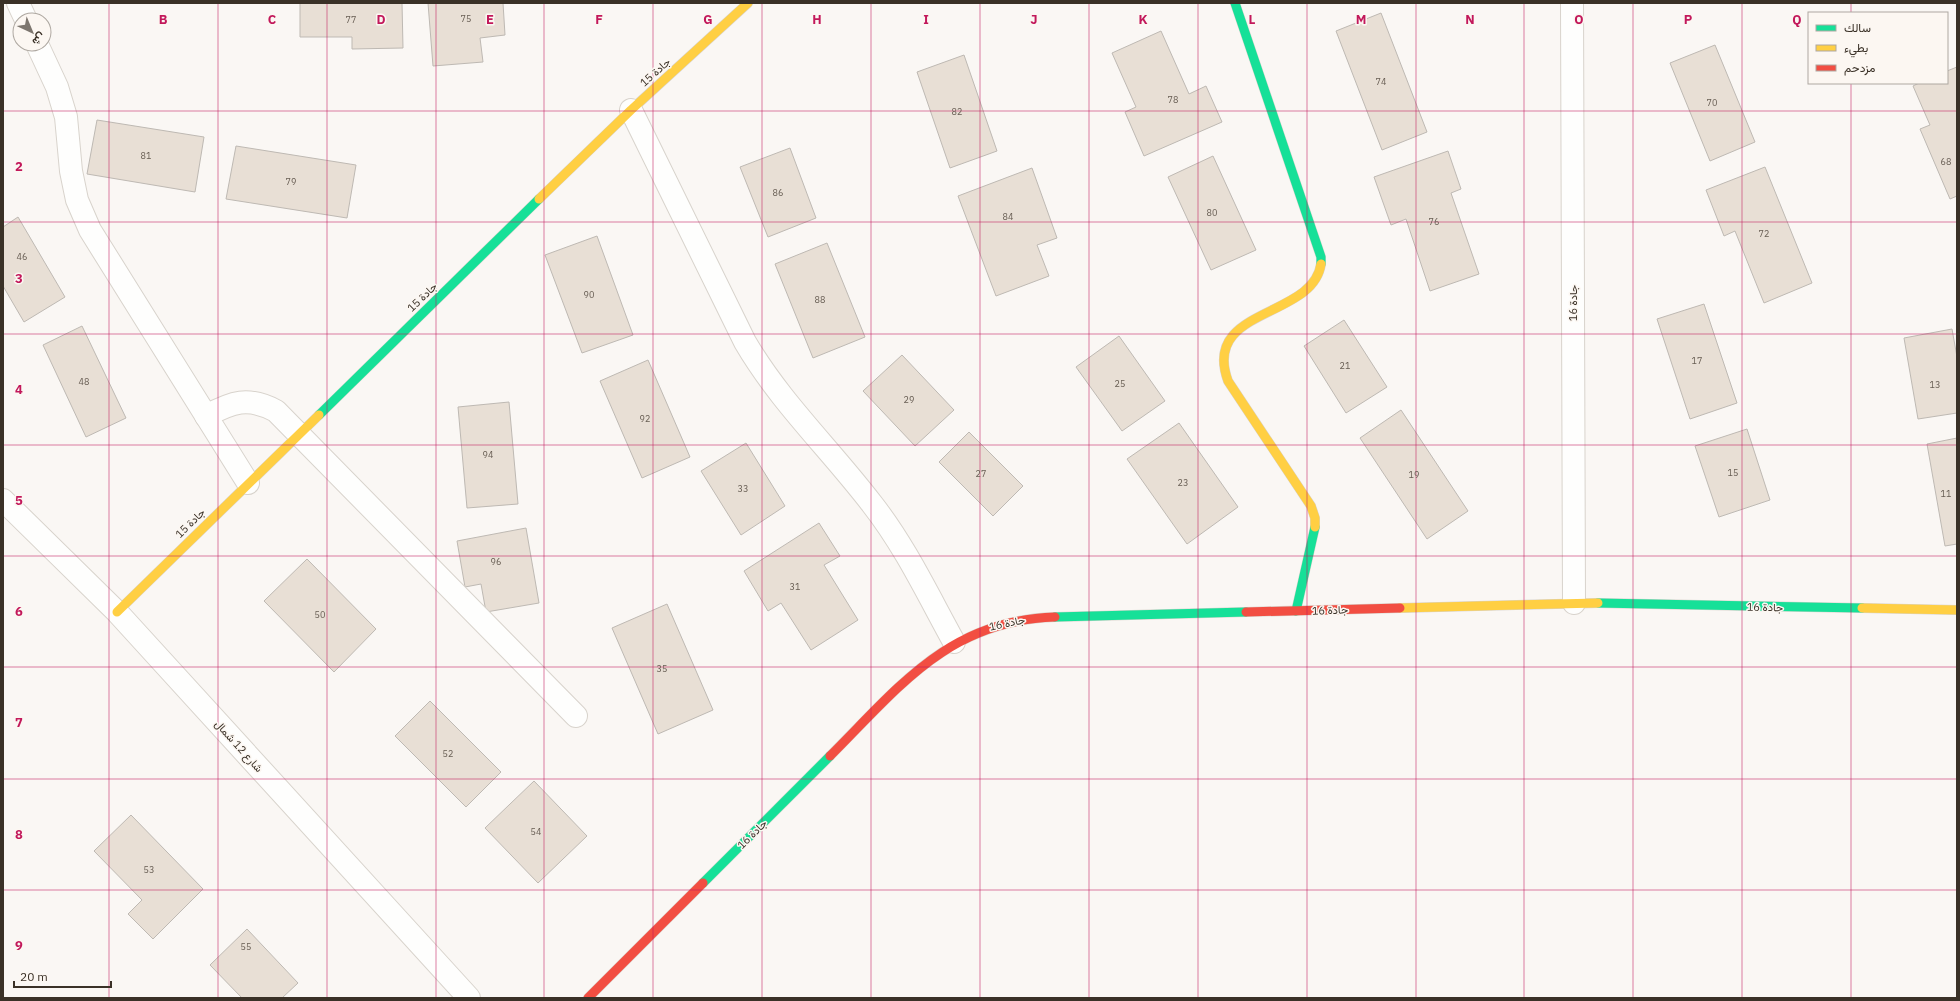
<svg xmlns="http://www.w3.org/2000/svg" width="1960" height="1001" font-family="'IBM Plex Sans',Vazirmatn,sans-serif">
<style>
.building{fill:#e8dfd5;stroke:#beb9b3}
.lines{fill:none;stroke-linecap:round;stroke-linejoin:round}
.street-casing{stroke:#d8d3cc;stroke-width:24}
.fast-casing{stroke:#d8d3cc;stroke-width:10}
.slow-casing{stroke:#d8d3cc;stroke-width:10}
.jam-casing{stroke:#d8d3cc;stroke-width:10}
.street{stroke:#fefefd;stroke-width:22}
.fast{stroke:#16e098;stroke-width:9}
.slow{stroke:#ffcf43;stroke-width:9}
.jam{stroke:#f24e42;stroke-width:9}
.grid{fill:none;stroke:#c2185b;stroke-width:1;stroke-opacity:0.55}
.labels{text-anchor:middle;stroke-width:3;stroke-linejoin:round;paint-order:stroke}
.number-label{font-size:9px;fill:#665c52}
.street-label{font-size:11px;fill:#3a3127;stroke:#fcf7f2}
.grid-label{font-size:13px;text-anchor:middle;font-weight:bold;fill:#c2185b;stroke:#fcf7f2;stroke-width:3;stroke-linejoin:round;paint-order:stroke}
</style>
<rect width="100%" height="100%" fill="#faf7f4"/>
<g class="building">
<path d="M 300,3 L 402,3 L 403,48 L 352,49 L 352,37 L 300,37 Z"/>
<path d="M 428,3 L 503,3 L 505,35 L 480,38 L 483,62 L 433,66 Z"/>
<path d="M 1381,13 L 1427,132 L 1382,150 L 1336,31 Z"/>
<path d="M 1161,31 L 1189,94 L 1206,86 L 1222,122 L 1144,156 L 1125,112 L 1136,107 L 1112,53 Z"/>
<path d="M 1715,45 L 1755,142 L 1710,161 L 1670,63 Z"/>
<path d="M 964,55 L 997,151 L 950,168 L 917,72 Z"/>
<path d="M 1957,67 L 1957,196 L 1950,199 L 1920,129 L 1930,125 L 1913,86 L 1919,83 L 1947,83 L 1947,71 Z"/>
<path d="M 97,120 L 204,137 L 195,192 L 87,174 Z"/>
<path d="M 236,146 L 356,165 L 347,218 L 226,199 Z"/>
<path d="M 790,148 L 816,218 L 768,237 L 740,167 Z"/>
<path d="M 1448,151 L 1461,189 L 1451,193 L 1479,274 L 1430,291 L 1406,219 L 1391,225 L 1374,177 Z"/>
<path d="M 1213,156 L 1256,250 L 1211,270 L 1168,177 Z"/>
<path d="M 1765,167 L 1812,283 L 1764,303 L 1735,231 L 1724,236 L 1706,190 Z"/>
<path d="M 1032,168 L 1057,238 L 1037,245 L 1049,276 L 996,296 L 958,196 Z"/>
<path d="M 18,217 L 65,297 L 24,322 L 3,286 L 3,227 Z"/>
<path d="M 597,236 L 633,335 L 582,353 L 545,255 Z"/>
<path d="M 827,243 L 865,337 L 813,358 L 775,264 Z"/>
<path d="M 1704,304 L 1737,403 L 1690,419 L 1657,319 Z"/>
<path d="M 1344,320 L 1387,387 L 1346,413 L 1304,346 Z"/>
<path d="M 82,326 L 126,418 L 86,437 L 43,345 Z"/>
<path d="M 1952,329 L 1957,357 L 1957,413 L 1918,419 L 1904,338 Z"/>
<path d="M 1119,336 L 1165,401 L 1122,431 L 1076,367 Z"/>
<path d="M 902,355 L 954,410 L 915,446 L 863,391 Z"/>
<path d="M 648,360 L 690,457 L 642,478 L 600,381 Z"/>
<path d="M 509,402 L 518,504 L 467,508 L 458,407 Z"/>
<path d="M 1401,410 L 1468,511 L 1427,539 L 1360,438 Z"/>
<path d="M 1179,423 L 1238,507 L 1187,544 L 1127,459 Z"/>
<path d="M 1747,429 L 1770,500 L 1719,517 L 1695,446 Z"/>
<path d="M 969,432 L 1023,486 L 993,516 L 939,462 Z"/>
<path d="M 1957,438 L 1957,544 L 1945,546 L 1927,444 Z"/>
<path d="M 746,443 L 785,506 L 741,535 L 701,471 Z"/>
<path d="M 819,523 L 840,556 L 824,565 L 858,620 L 811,650 L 781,603 L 768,611 L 744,571 Z"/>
<path d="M 526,528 L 539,603 L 486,612 L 481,584 L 465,587 L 457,541 Z"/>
<path d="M 307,559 L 376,629 L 334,672 L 264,601 Z"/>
<path d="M 667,604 L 713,710 L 658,734 L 612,628 Z"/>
<path d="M 430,701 L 501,772 L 466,807 L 395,736 Z"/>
<path d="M 534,781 L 587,836 L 538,883 L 485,828 Z"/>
<path d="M 131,815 L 203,889 L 153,939 L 128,914 L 142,900 L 94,851 Z"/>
<path d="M 247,929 L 298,983 L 282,998 L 242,998 L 210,965 Z"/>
</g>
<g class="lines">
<g class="street-casing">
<g id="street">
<path d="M 18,3 L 26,20"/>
<path d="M 1572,3 L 1574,603"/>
<path d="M 37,44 L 57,87 L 66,117 L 71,171 L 77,200 L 90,230 L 248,483"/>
<path d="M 631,110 L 745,342 C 780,402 830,449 872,504 C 905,546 928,595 954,642"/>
<path d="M 206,416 C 232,402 248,396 276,411 L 576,716"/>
<path d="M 3,500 L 117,612 L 469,998"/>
</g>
</g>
<g class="fast-casing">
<g id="fast">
<path d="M 1235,3 L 1321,257 L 1321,264"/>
<path d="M 319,415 L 539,199"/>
<path d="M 1598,603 L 1862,608"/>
<path d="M 1296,611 L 1315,527"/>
<path d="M 1055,617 L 1246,612"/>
<path d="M 703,883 L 830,756"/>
</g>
</g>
<g class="slow-casing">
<g id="slow">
<path d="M 539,199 L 631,110 L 748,3"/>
<path d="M 1315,527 L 1315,518 L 1311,506 L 1228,381 C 1201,307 1313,319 1321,264"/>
<path d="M 1400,608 L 1598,603"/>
<path d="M 1862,608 L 1957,610"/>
<path d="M 117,612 L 319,415"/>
</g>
</g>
<g class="jam-casing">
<g id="jam">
<path d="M 1246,612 L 1400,608"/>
<path d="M 830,756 C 899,687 949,620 1055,617"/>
<path d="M 588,998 L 703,883"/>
</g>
</g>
<use href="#street" class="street"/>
<use href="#fast" class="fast"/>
<use href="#slow" class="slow"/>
<use href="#jam" class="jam"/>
</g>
<path class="grid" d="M 109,3 L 109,998M 218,3 L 218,998M 327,3 L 327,998M 436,3 L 436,998M 544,3 L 544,998M 653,3 L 653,998M 762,3 L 762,998M 871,3 L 871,998M 980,3 L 980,998M 1089,3 L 1089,998M 1198,3 L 1198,998M 1307,3 L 1307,998M 1416,3 L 1416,998M 1524,3 L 1524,998M 1633,3 L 1633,998M 1742,3 L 1742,998M 1851,3 L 1851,13M 1851,83 L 1851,998M 3,111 L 1957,111M 3,222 L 1957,222M 3,334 L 1957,334M 3,445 L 1957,445M 3,556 L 1957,556M 3,667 L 1957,667M 3,779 L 1957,779M 3,890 L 1957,890"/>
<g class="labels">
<g class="number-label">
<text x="466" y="22">75</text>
<text x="351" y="23">77</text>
<text x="1381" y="85">74</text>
<text x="1173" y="103">78</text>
<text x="1712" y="106">70</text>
<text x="957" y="115">82</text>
<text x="146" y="159">81</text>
<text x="1946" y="165">68</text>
<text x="291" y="185">79</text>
<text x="778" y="196">86</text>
<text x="1212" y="216">80</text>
<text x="1008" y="220">84</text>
<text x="1434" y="225">76</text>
<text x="1764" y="237">72</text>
<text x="22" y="260">46</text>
<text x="589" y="298">90</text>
<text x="820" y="303">88</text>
<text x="1697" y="364">17</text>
<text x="1345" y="369">21</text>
<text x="84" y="385">48</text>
<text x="1120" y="387">25</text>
<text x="1935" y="388">13</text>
<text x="909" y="403">29</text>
<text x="645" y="422">92</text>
<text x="488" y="458">94</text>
<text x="1733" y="476">15</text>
<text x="981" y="477">27</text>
<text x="1414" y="478">19</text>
<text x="1183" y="486">23</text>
<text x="743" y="492">33</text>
<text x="1946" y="497">11</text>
<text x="496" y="565">96</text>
<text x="795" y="590">31</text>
<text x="320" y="618">50</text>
<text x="662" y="672">35</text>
<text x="448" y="757">52</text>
<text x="536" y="835">54</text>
<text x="149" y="873">53</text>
<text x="246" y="950">55</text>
</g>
<g class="street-label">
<text transform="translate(655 72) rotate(-42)" y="4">جادة 15</text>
<text transform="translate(422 297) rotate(-44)" y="4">جادة 15</text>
<text transform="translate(1573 303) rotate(-90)" y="4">جادة 16</text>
<text transform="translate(190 523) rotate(-45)" y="4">جادة 15</text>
<text transform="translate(1765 607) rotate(1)" y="4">جادة 16</text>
<text transform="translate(1330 610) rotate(-2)" y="4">جادة 16</text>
<text transform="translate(1007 623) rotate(-12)" y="4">جادة 16</text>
<text transform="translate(239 746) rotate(48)" y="4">شارع 12 شمال</text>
<text transform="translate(752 834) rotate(-45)" y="4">جادة 16</text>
</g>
</g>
<g class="grid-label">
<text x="163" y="24">B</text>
<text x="272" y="24">C</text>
<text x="381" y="24">D</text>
<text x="490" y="24">E</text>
<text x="599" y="24">F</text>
<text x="708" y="24">G</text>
<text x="817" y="24">H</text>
<text x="926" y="24">I</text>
<text x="1034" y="24">J</text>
<text x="1143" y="24">K</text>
<text x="1252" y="24">L</text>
<text x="1361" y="24">M</text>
<text x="1470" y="24">N</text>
<text x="1579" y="24">O</text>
<text x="1688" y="24">P</text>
<text x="1797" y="24">Q</text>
<text x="19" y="171">2</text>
<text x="19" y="283">3</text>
<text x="19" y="394">4</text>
<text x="19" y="505">5</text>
<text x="19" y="616">6</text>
<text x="19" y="727">7</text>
<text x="19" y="839">8</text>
<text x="19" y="950">9</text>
</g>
<rect width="1960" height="1001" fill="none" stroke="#3a3127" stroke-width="8"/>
<rect x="1808" y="12" width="140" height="72" fill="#fcf7f2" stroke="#aea8a1"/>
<rect x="1816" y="25" width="20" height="6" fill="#16e098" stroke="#aea8a1"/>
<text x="1844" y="32" font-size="12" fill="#3a3127">سالك</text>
<rect x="1816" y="45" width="20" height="6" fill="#ffcf43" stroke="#aea8a1"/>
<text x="1844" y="52" font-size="12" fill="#3a3127">بطيء</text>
<rect x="1816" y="65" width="20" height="6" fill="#f24e42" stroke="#aea8a1"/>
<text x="1844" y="72" font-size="12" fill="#3a3127">مزدحم</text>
<g transform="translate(32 32) rotate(136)"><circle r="19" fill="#fcf7f2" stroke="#aea8a1"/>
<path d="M0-3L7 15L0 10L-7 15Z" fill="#7d766f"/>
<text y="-6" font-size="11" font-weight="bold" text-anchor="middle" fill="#3a3127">ش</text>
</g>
<path d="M14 981v6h97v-6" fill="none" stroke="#3a3127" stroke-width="2"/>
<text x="20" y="981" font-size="12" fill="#3a3127" stroke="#fcf7f2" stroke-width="3" paint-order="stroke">20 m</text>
</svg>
